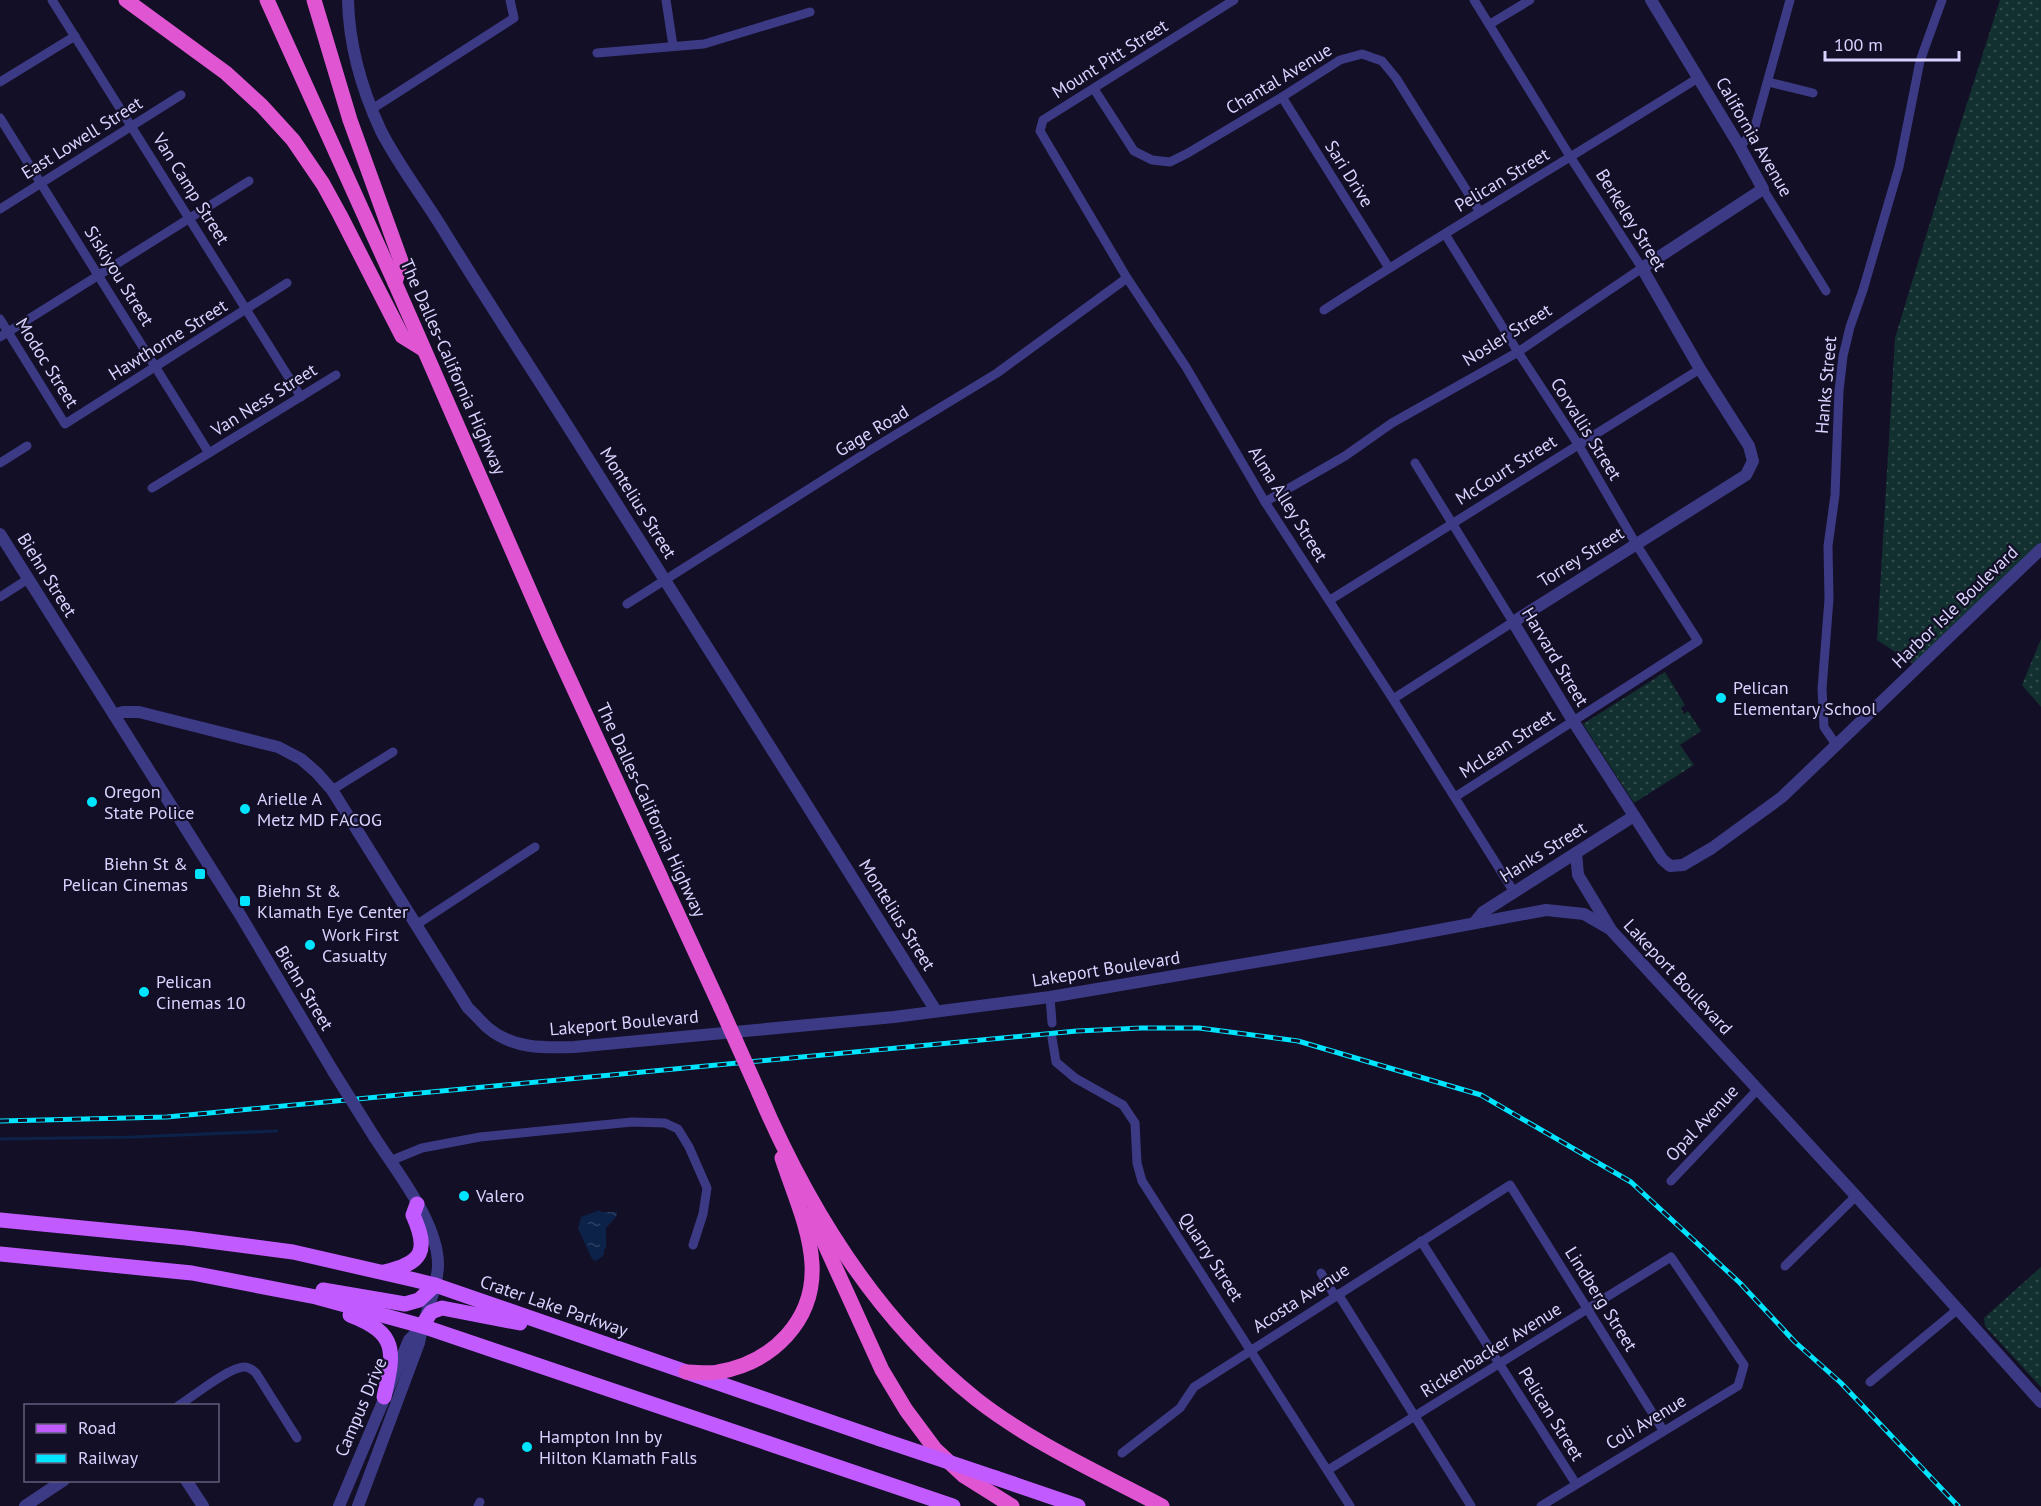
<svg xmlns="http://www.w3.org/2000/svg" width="2041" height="1506" font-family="'PT Sans',sans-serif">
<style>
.grass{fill:url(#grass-dots)}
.water{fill:url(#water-ripples)}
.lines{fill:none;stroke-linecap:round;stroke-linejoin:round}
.stream{stroke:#0c2248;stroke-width:3}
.minor{stroke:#3d3a85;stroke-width:9}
.tertiary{stroke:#3d3a85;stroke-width:12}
.primary{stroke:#c25bff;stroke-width:15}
.trunk{stroke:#e055d1;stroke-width:15}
.rail-casing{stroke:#00e5ff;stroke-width:5}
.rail{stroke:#130f26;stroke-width:3;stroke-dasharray:9;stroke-linecap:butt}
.tertiary-bridge{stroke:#3d3a85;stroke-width:12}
.primary-bridge{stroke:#c25bff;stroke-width:15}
.trunk-bridge{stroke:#e055d1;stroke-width:15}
.poi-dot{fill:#00e5ff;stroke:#130f26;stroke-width:2}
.labels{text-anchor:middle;stroke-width:4.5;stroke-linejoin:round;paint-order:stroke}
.street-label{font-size:18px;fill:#d9d4ff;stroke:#130f26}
.poi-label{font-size:18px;fill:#d9d4ff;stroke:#130f26;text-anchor:start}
</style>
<defs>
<pattern id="grass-dots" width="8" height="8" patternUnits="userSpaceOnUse" patternTransform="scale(1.5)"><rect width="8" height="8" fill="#12302f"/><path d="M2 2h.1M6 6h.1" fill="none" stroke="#344d4e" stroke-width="1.8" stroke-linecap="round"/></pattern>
<pattern id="water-ripples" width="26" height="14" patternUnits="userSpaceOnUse" patternTransform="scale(1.5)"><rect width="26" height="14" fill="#0c2248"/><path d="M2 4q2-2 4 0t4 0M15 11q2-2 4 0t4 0" fill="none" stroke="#2f4163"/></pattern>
</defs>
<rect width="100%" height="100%" fill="#130f26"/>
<g class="grass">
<path d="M 2000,0 L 2041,0 L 2041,549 L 1918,667 L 1877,640 L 1895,338 L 1954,144 Z"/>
<path d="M 2041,639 L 2041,707 L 2022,685 Z"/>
<path d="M 1665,672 L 1685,705 L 1681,708 L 1684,714 L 1688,711 L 1701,731 L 1680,745 L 1694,765 L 1634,803 L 1583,724 Z"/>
<path d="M 2041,1267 L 2041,1387 L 1985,1326 L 1984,1318 Z"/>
</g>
<path class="water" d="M 600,1210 L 601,1212 L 617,1212 L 616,1217 L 606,1228 L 606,1248 L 604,1250 L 604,1255 L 596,1261 L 592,1259 L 578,1228 L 581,1217 Z"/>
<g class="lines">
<path class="stream" d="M 0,1139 L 133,1137 L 277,1131"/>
<g class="minor">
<path d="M 52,0 L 301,397"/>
<path d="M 666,0 L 673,46"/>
<path d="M 1234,0 L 1043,120 L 1040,131 L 1127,278 L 1186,367 L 1265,502 L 1393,699 L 1514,892"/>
<path d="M 1490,24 L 1530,0"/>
<path d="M 597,53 L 704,44 L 810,12"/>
<path d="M 0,82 L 75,36"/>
<path d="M 1768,82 L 1813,93"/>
<path d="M 1094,89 L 1134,151 L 1152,160 L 1170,162 L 1188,153 L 1282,97 L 1340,60 L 1362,54 L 1382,61 L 1396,78 L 1480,212"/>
<path d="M 1282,97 L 1389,268"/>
<path d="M 372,109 L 514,18 L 510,0"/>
<path d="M 0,118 L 209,453"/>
<path d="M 1740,147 L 1754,130 L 1790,0"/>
<path d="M 1763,189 L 1826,291"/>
<path d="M 0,209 L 181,95"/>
<path d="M 1445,234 L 1518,352 L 1578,444 L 1636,544 L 1698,641 L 1455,797"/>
<path d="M 1324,310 C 1447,230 1574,156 1698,78"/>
<path d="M 0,319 L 65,424 L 287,283"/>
<path d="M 0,337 L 249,181"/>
<path d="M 0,463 L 27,446"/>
<path d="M 152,488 L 336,375"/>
<path d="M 1265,502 L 1345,456 L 1392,423 L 1518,352 L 1642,268 L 1571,158 L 1474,0"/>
<path d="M 0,597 L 28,579"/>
<path d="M 1330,600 L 1700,369"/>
<path d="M 627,604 L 872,449 L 997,373 L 1127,278"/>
<path d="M 1393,699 L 1513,622 L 1415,463"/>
<path d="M 1837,746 L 1824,727 L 1822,689 L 1829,599 L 1828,546 L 1835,495 L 1839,391 L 1843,356 L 1850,327 L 1863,290 L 1899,167 L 1920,61 L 1942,0"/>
<path d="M 332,790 L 393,752"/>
<path d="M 416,925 L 535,847"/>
<path d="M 1050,997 L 1052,1023"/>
<path d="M 1052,1038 L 1056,1062 L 1075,1078 L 1123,1105 L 1135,1123 L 1137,1163 L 1142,1181 L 1350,1506"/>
<path d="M 390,1161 L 422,1148 L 480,1137 L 632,1122 L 665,1123 L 678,1129 L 689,1147 L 707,1188 L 703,1214 L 693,1245"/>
<path d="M 1671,1181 L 1758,1089"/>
<path d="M 1421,1241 L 1576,1484"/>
<path d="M 1785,1266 L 1856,1196"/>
<path d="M 1321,1273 L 1335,1296"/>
<path d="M 1338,1294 L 1471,1506"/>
<path d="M 1870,1382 L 1958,1309"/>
<path d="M 178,1406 C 192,1397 229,1367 244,1367 C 249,1367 253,1370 256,1373 L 297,1438"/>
<path d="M 1122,1453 L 1180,1408 L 1194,1387 L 1510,1185 L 1663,1430"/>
<path d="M 1328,1470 L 1671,1257 L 1744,1365 L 1738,1386 L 1541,1506"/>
<path d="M 478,1506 L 480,1502"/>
</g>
<g class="tertiary">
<path d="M 348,0 C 349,45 362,90 381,131 C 399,166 424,198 444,231 C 494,312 546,391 596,471 C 710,650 823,831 936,1011"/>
<path d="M 1651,0 L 1740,147 L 1763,189 L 1642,268 L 1700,369 L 1749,446 L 1753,461 L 1746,475 L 1513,622 L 1573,721 L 1662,859 L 1670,866 L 1683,865 L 1712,848 L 1782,797 L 2041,549"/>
<path d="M 0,534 L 239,913 L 333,1071"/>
<path d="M 114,715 L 123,712 L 139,712 L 278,747 L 301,759 L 317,773 L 332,790 L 468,1008 C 475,1014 481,1022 488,1028 C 513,1049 544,1048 574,1047 L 894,1017 L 1050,997 L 1385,940 L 1546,910 L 1584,914 L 1610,929 L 1856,1196 L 2041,1402"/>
<path d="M 1576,853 L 1578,875 L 1610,928"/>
<path d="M 1475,922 L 1483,912 L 1634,816"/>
<path d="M 186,1480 L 203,1506"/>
<path d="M 25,1506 L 64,1480"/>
<path d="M 339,1506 L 409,1340 L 422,1326"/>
<path d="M 358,1506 L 419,1343 C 423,1316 437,1292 438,1266 C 439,1224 397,1172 375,1138"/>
</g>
<g class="primary">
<path d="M 0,1220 L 186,1238 L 293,1252 L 415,1280 L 435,1285 L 880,1439"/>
<path d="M 0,1254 L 192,1273 L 316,1297 L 422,1326 L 953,1506"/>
<path d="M 384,1272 C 423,1263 429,1251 413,1215 L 417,1204"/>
<path d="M 323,1290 L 405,1304 L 419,1300 L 435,1285"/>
<path d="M 350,1315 C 399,1334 394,1352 384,1397"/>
<path d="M 422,1326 L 431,1312 L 442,1308 L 520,1323"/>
<path d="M 996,1478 L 1078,1506"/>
</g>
<g class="trunk">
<path d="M 126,0 L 226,73 L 262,106 L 293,140 L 323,184 L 340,215 L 402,336 L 423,349"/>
<path d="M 267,0 L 395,283 L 550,637 L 721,1008"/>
<path d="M 314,0 L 350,120 L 401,261 L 395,283"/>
<path d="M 759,1093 C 808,1208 877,1320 976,1399 C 1032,1443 1100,1473 1162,1506"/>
<path d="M 811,1214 L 882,1370 L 906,1410 L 935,1449 L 964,1476 L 1012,1506"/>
<path d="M 686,1372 C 697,1372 708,1374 718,1372 C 772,1363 815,1321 812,1264 C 810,1228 793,1192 782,1158"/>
</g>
<g class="rail-casing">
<path id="rail" d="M 0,1121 L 167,1117 L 1077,1031 L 1141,1028 L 1199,1028 L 1298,1041 L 1481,1095 L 1631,1182 L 1740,1283 L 1795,1342 L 1841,1383 L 1958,1506"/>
</g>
<use href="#rail" class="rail"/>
<path class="tertiary-bridge" d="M 333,1071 L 375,1138"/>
<path class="primary-bridge" d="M 880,1439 L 996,1478"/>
<path class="trunk-bridge" d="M 721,1008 L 759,1093"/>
</g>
<g class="poi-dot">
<circle cx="1721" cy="698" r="6"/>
<circle cx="92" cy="802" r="6"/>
<circle cx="245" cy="809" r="6"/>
<rect x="194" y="868" width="12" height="12" rx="3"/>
<rect x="239" y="895" width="12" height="12" rx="3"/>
<circle cx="310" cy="945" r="6"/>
<circle cx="144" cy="992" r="6"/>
<circle cx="464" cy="1196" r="6"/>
<circle cx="527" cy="1447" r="6"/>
</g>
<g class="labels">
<g class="street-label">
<text transform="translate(1110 59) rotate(-32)" y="6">Mount Pitt Street</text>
<text transform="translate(1279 79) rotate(-31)" y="6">Chantal Avenue</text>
<text transform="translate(1754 137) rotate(60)" y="6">California Avenue</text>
<text transform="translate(82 138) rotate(-32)" y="6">East Lowell Street</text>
<text transform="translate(1349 174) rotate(58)" y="6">Sari Drive</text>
<text transform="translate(1502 180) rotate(-31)" y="6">Pelican Street</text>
<text transform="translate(191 189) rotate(58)" y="6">Van Camp Street</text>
<text transform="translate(1631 220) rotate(58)" y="6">Berkeley Street</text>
<text transform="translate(119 276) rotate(58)" y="6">Siskiyou Street</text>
<text transform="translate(1507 335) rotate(-32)" y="6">Nosler Street</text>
<text transform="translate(168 340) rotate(-32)" y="6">Hawthorne Street</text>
<text transform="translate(47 363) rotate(58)" y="6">Modoc Street</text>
<text transform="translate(453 367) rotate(66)" y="6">The Dalles-California Highway</text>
<text transform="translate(1826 385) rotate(-85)" y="6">Hanks Street</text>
<text transform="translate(264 400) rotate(-32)" y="6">Van Ness Street</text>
<text transform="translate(1586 429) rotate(58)" y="6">Corvallis Street</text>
<text transform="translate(872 431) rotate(-31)" y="6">Gage Road</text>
<text transform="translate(1506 470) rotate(-32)" y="6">McCourt Street</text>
<text transform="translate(638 503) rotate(58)" y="6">Montelius Street</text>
<text transform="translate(1288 504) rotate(58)" y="6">Alma Alley Street</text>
<text transform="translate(1581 557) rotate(-32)" y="6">Torrey Street</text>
<text transform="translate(47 575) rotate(58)" y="6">Biehn Street</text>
<text transform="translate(1955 607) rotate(-44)" y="6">Harbor Isle Boulevard</text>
<text transform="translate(1555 657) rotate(59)" y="6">Harvard Street</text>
<text transform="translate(1507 744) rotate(-33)" y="6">McLean Street</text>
<text transform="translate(651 810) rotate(65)" y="6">The Dalles-California Highway</text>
<text transform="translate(1543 852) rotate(-32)" y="6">Hanks Street</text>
<text transform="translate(897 915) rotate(58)" y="6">Montelius Street</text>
<text transform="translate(1106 969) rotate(-9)" y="6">Lakeport Boulevard</text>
<text transform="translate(1678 977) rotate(47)" y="6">Lakeport Boulevard</text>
<text transform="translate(304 988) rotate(59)" y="6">Biehn Street</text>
<text transform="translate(624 1023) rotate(-5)" y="6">Lakeport Boulevard</text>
<text transform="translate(1702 1123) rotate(-47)" y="6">Opal Avenue</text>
<text transform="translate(1211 1257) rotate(57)" y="6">Quarry Street</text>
<text transform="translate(1301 1298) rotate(-33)" y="6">Acosta Avenue</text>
<text transform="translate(1601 1299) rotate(58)" y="6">Lindberg Street</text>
<text transform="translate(554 1306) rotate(19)" y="6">Crater Lake Parkway</text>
<text transform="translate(1491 1350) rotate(-32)" y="6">Rickenbacker Avenue</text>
<text transform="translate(361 1407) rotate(-67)" y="6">Campus Drive</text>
<text transform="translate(1551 1414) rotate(58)" y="6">Pelican Street</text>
<text transform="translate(1646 1422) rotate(-31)" y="6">Coli Avenue</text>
</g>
<g class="poi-label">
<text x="1733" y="694">Pelican<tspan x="1733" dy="21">Elementary School</tspan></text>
<text x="104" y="798">Oregon<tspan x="104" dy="21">State Police</tspan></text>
<text x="257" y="805">Arielle A<tspan x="257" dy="21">Metz MD FACOG</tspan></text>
<text x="188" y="870" text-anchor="end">Biehn St &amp;<tspan x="188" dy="21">Pelican Cinemas</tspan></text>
<text x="257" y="897">Biehn St &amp;<tspan x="257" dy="21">Klamath Eye Center</tspan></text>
<text x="322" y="941">Work First<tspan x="322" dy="21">Casualty</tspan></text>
<text x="156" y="988">Pelican<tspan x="156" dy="21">Cinemas 10</tspan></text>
<text x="476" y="1202">Valero</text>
<text x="539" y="1443">Hampton Inn by<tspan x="539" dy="21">Hilton Klamath Falls</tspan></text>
</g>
</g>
<rect x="24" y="1404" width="195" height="78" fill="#130f26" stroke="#625e7d" stroke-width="1.5"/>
<rect x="36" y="1424" width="30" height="9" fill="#c25bff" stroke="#625e7d" stroke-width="1.5"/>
<text x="78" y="1434" font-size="18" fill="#d9d4ff">Road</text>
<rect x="36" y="1454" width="30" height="9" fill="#00e5ff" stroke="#625e7d" stroke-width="1.5"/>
<text x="78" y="1464" font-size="18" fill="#d9d4ff">Railway</text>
<path d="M1825 51v9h134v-9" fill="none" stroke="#d9d4ff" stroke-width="3"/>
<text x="1834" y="51" font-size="18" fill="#d9d4ff" stroke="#130f26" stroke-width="4.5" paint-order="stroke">100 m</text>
</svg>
